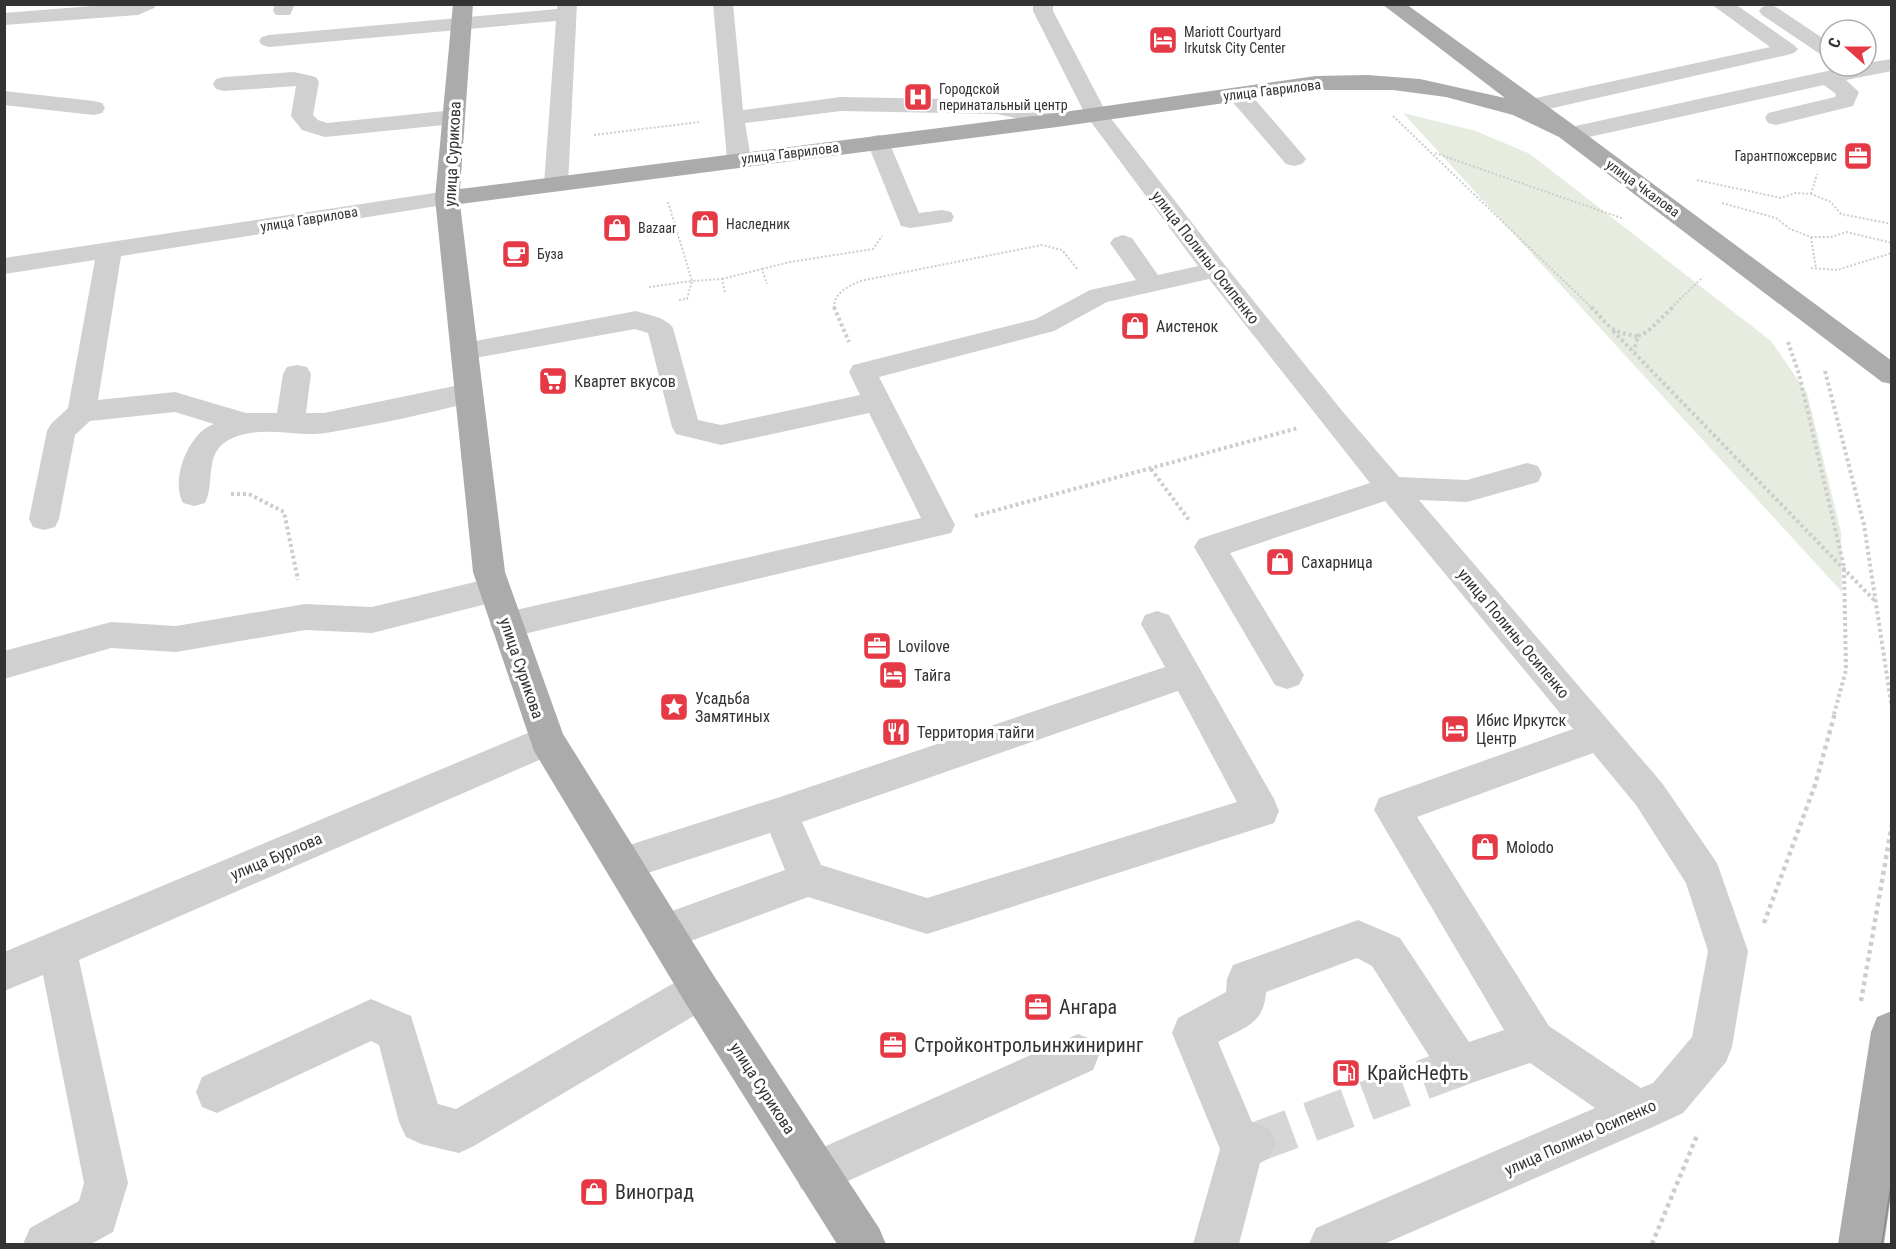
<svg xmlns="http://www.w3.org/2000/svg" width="1896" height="1249" font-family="'Roboto Condensed',sans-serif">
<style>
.green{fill:#e6ecdf}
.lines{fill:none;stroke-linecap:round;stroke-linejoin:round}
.minor-tunnel{stroke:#d6d6d6;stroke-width:40;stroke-dasharray:40 20;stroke-linecap:butt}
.path-far2{stroke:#cdcdcd;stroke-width:2;stroke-dasharray:2 2;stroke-linecap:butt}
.path-far1{stroke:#cdcdcd;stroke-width:4;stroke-dasharray:3 3;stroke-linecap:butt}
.path{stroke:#cdcdcd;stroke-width:4.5;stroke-dasharray:4 4;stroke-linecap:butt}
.minor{fill:#d0d0d0;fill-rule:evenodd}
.major{fill:#ababab;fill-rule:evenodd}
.tram{stroke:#888;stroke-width:1.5}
.labels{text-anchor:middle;stroke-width:6;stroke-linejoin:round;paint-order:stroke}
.far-poi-label{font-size:14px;fill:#333;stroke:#fff;text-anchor:start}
.far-street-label{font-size:14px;fill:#333;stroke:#fff}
.street-label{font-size:16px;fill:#333;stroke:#fff}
.poi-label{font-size:16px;fill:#333;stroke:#fff;text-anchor:start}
.near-poi-label{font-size:20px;fill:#333;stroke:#fff;text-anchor:start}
</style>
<rect width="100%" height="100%" fill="#fff"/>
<path class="green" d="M 1403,113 L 1476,131 L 1530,154 L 1771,341 L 1807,393 L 1841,532 L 1842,592 Z"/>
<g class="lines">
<path class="minor-tunnel" d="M 1254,1143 L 1460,1066"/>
<g class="path-far2">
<path d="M 1393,116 L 1592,308"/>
<path d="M 594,135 L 699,122"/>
<path d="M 1435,153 L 1624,219"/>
<path d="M 1697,180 L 1781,198 L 1795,193 L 1811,194 L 1831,202 L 1841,214 L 1892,224"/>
<path d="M 1811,194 L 1817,174"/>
<path d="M 1722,203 L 1776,218 L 1790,229 L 1811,237 L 1831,237 L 1847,232 L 1892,243"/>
<path d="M 1811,237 L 1816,269"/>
<path d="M 1811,268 L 1837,270 L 1892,253"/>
<path d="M 762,269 L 790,262 L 873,249 L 882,236"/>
<path d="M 722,279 L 762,269 L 767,284"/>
<path d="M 649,287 L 692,281 L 668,202"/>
<path d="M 679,300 L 687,299 L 692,281 L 722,279 L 725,293"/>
<path d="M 834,308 C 834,293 847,287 860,281 L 1042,245 L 1062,250 L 1078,270"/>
<path d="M 1671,308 L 1703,277"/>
</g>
<g class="path-far1">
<path d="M 834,307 L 849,342"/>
<path d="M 1591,307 C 1610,326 1608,332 1638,336 L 1634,351"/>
<path d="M 1613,331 L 1874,600"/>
<path d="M 1638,336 L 1647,332 L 1673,307"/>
<path d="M 1788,342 L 1799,374 L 1844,567 L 1846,670 L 1834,714"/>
<path d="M 1825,371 L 1864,525 L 1892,709"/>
<path d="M 1151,469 L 1189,520"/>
<path d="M 231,494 L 249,494 L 284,512 L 298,580"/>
<path d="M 975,516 L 1298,428"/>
</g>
<g class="path">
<path d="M 1764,923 L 1815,785 L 1835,713"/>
<path d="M 1861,1001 L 1892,824"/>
<path d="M 1652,1244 L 1698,1133"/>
</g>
<g class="minor">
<path d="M 117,4 L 157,4 L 154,8 L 138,15 L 4,25 L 4,13 Z"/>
<path d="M 275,4 L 295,4 L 290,15 L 276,15 L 273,11 Z"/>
<path d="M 557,4 L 577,4 L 568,184 L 564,189 L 556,191 L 548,189 L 544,184 L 556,21 L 269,47 L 262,45 L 259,41 L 262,37 L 269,35 L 557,9 Z"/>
<path d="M 713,4 L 733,4 L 743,110 L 841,97 L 997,100 L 1065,115 L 1068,120 L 1065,125 L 1057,127 L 997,114 L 841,111 L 745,123 L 751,159 L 747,164 L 739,166 L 731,164 L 727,159 Z"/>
<path d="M 1033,4 L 1053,4 L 1053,11 L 1106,112 L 1224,264 L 1343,412 L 1399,477 L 1467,480 L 1527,463 L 1538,466 L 1542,474 L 1538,482 L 1467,502 L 1419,500 L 1662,783 L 1717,863 L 1748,951 L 1732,1047 L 1726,1062 L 1683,1113 L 1653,1127 L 1384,1244 L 1309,1244 L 1316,1228 L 1595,1108 L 1530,1063 L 1460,1087 L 1445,1081 L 1372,966 L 1357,958 L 1266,992 C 1264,1025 1244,1027 1218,1042 L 1252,1122 L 1269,1128 L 1276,1143 L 1269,1158 L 1260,1163 L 1239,1244 L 1193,1244 L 1220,1149 L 1172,1033 L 1178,1018 L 1226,992 L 1227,979 L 1233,965 L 1358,920 L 1400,938 L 1469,1042 L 1504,1030 L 1374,810 L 1379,798 L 1573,729 L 1385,501 L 1230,553 L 1304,675 L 1299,685 L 1287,689 L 1275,685 L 1194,547 L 1199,539 L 1370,483 L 1209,279 L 1107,302 L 1054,331 L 879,377 L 955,525 L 951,533 L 507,638 L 495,634 L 490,625 L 495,616 L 507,612 L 921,518 L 869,413 L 721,445 L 676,434 L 672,427 L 648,333 L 635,329 L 464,360 L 454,357 L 450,351 L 454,345 L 636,311 C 648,315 666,317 673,328 L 698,420 L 721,425 L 860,395 L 849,372 L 853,365 L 1036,319 L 1090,290 L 1136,280 L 1110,243 L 1114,238 L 1123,235 L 1132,238 L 1158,275 L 1198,266 L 1085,114 L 1033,11 ZM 1593,753 L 1636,805 L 1686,883 L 1708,951 L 1692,1037 L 1653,1083 L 1641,1088 L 1549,1026 L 1417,817 Z"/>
<path d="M 1711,4 L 1735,4 L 1794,45 L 1798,49 L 1794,53 L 1787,55 L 1531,113 L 1523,111 L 1520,106 L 1523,101 L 1531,99 L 1770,47 Z"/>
<path d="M 1769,5 L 1776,7 L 1830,43 L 1830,58 L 1823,56 L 1762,15 L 1759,11 L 1762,7 Z"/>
<path d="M 1892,59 L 1892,71 L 1846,80 L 1859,92 L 1853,106 L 1776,125 L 1768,123 L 1765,118 L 1768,113 L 1835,97 L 1836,94 L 1824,85 L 1571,141 L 1563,139 L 1560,134 L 1563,129 L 1571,127 L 1841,68 L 1839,66 L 1866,66 L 1866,63 Z"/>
<path d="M 294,72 L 316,77 L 319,82 L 313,115 L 318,120 L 327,123 L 454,110 L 462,112 L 465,117 L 462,122 L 454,124 L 325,137 L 302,130 L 291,116 L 296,86 L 224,91 L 216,89 L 213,84 L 216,79 L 224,77 Z"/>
<path d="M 1238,87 L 1246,89 L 1302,154 L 1306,159 L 1302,164 L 1294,166 L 1286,164 L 1230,99 L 1227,94 L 1230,89 Z"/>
<path d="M 4,91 L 94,101 L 102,103 L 105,108 L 102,113 L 94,115 L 4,105 Z"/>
<path d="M 878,135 L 886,137 L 889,142 L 919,213 L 942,210 L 951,212 L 954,217 L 951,222 L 910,228 L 901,226 L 867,142 L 870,137 Z"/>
<path d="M 447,191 L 456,193 L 459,198 L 456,203 L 121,256 L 98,400 L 175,392 L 246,413 L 277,413 L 283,374 L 287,367 L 297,365 L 307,367 L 311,374 L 306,413 L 324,413 L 469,383 L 479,386 L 483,393 L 479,400 C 432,413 374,425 326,433 C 295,438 256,423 227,441 C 204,454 215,484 205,503 L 194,506 L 183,503 C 170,479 189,432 214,424 L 175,412 L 90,421 L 75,435 L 59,519 L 55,527 L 44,530 L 33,527 L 29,519 L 47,431 L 51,424 L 68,408 L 95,260 L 4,274 L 4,258 Z"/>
<path d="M 495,577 L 506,581 L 511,590 L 506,599 L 372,633 L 305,630 L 176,652 L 111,648 L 4,679 L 4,651 L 111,622 L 176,626 L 305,604 L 372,607 Z"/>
<path d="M 1157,611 L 1169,615 L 1274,799 L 1279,811 L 1274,823 L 927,934 L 808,897 L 664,951 L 650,945 L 644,932 L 650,919 L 785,870 L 770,833 L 623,881 L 610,876 L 604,864 L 610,852 L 623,847 L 780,797 L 1165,667 L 1141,624 L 1145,615 ZM 1178,691 L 1237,802 L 927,898 L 821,865 L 802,822 Z"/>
<path d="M 547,725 L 560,729 L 565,740 L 560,751 L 79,960 L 128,1183 L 113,1232 L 91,1244 L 23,1244 L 30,1228 L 79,1201 L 84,1183 L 43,975 L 4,991 L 4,952 Z"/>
<path d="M 700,970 L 714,976 L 720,990 L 714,1004 L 474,1146 L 459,1153 L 421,1144 L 406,1137 L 399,1122 L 379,1045 L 371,1041 L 217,1113 L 202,1107 L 196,1092 L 202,1077 L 371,999 L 411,1016 L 438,1104 L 456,1109 L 686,976 Z"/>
<path d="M 1078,1034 L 1093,1040 L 1099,1055 L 1093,1070 L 817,1195 L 801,1189 L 795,1173 L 801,1157 Z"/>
</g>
<g class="major">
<path d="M 453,4 L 473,4 L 460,189 L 1057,113 L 1316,76 L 1367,75 L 1420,79 L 1505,98 L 1382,4 L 1406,4 L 1579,129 L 1892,361 L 1892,384 L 1882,382 L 1559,137 L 1513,115 L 1446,97 L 1393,90 L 1316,90 L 1057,127 L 460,204 L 505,572 L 563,734 L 714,976 L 879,1228 L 886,1244 L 837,1244 L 686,1004 L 534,751 L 473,572 L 435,198 Z"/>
<path d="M 1892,1011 L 1892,1188 L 1884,1244 L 1838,1244 L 1871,1032 L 1877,1017 Z"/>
</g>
<path class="tram" d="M 1882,1244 L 1892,1179"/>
</g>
<defs>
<g id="hotel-square" transform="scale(1.5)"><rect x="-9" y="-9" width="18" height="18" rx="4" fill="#e63946" stroke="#fff"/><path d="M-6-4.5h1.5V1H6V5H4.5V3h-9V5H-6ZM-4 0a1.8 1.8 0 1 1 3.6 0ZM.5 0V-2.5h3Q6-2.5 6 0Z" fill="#fff"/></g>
<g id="hospital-square" transform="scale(1.5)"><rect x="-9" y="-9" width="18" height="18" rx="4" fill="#e63946" stroke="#fff"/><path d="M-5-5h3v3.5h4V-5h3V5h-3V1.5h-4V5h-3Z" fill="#fff"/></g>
<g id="office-square" transform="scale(1.5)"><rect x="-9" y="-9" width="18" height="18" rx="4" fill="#e63946" stroke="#fff"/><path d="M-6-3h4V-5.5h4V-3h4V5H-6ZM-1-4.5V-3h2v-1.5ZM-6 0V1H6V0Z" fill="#fff"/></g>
<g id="shop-square" transform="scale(1.5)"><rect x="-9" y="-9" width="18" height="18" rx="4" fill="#e63946" stroke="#fff"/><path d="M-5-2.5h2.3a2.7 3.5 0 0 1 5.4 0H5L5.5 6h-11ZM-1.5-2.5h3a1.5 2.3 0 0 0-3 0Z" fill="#fff"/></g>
<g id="cafe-square" transform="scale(1.5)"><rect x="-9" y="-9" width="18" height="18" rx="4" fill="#e63946" stroke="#fff"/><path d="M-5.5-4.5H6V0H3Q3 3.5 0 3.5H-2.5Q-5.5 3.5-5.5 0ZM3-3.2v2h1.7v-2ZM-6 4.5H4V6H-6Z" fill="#fff"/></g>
<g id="supermarket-square" transform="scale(1.5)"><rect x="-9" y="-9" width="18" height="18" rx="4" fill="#e63946" stroke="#fff"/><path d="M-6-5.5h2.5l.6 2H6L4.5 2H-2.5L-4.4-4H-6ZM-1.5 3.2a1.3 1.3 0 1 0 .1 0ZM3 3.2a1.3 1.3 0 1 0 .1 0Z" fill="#fff"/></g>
<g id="sight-square" transform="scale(1.5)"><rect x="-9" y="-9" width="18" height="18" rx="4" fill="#e63946" stroke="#fff"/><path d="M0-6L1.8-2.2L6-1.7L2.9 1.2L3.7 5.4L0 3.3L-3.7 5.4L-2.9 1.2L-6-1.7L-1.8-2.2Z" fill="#fff"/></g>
<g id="restaurant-square" transform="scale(1.5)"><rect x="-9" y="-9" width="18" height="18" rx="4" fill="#e63946" stroke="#fff"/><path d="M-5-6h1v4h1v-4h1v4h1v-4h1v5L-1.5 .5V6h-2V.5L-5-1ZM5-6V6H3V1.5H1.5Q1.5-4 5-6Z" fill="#fff"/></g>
<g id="fuel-square" transform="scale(1.5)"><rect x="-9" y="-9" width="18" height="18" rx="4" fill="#e63946" stroke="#fff"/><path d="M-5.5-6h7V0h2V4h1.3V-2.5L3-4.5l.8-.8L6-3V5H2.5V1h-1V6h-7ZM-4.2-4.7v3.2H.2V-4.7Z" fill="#fff"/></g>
</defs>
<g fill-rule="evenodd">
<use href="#hotel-square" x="1163" y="40"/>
<use href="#hospital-square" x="918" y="97"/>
<use href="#office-square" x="1858" y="156"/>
<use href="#shop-square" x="705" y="224"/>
<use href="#shop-square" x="617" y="228"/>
<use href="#cafe-square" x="516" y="254"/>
<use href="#shop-square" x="1135" y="326"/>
<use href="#supermarket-square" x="553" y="381"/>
<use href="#shop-square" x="1280" y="562"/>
<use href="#office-square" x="877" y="646"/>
<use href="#hotel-square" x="893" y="675"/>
<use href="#sight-square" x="674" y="707"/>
<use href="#hotel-square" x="1455" y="729"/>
<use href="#restaurant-square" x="896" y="732"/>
<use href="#shop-square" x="1485" y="847"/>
<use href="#office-square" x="1038" y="1007"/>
<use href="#office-square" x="893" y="1045"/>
<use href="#fuel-square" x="1346" y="1073"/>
<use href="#shop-square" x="594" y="1192"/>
</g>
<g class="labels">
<g class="far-poi-label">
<text x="1184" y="37">Mariott Courtyard<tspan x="1184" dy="16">Irkutsk City Center</tspan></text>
<text x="939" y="94">Городской<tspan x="939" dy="16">перинатальный центр</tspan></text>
<text x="1837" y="161" text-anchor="end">Гарантпожсервис</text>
<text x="726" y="229">Наследник</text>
<text x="638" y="233">Bazaar</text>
<text x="537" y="259">Буза</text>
</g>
<g class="far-street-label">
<text transform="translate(1272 90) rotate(-7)" y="5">улица Гаврилова</text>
<text transform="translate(790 153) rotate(-7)" y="5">улица Гаврилова</text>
<text transform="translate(1643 188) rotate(36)" y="5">улица Чкалова</text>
<text transform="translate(309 219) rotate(-9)" y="5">улица Гаврилова</text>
</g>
<g class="street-label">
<text transform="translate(452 154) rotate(-87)" y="6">улица Сурикова</text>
<text transform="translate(1206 257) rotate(52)" y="6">улица Полины Осипенко</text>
<text transform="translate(1514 633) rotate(50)" y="6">улица Полины Осипенко</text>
<text transform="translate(522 668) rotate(71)" y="6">улица Сурикова</text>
<text transform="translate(276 856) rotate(-23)" y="6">улица Бурлова</text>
<text transform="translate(763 1088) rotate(57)" y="6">улица Сурикова</text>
<text transform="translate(1580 1137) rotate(-24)" y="6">улица Полины Осипенко</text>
</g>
<g class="poi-label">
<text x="1156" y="332">Аистенок</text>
<text x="574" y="387">Квартет вкусов</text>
<text x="1301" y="568">Сахарница</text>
<text x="898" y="652">Lovilove</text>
<text x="914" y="681">Тайга</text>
<text x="695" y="704">Усадьба<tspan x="695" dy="18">Замятиных</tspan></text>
<text x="1476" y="726">Ибис Иркутск<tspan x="1476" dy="18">Центр</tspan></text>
<text x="917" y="738">Территория тайги</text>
<text x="1506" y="853">Molodo</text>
</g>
<g class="near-poi-label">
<text x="1059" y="1014">Ангара</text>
<text x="914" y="1052">Стройконтрольинжиниринг</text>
<text x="1367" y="1080">КрайсНефть</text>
<text x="615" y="1199">Виноград</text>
</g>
</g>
<rect width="1896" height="1249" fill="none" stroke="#333333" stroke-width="12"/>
<g transform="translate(1848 48) rotate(291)"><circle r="28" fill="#ffffff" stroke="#adadad" stroke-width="1.5"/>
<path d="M0-4.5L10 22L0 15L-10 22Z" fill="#e63946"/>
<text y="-9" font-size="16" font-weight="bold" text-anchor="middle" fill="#333333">С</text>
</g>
</svg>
